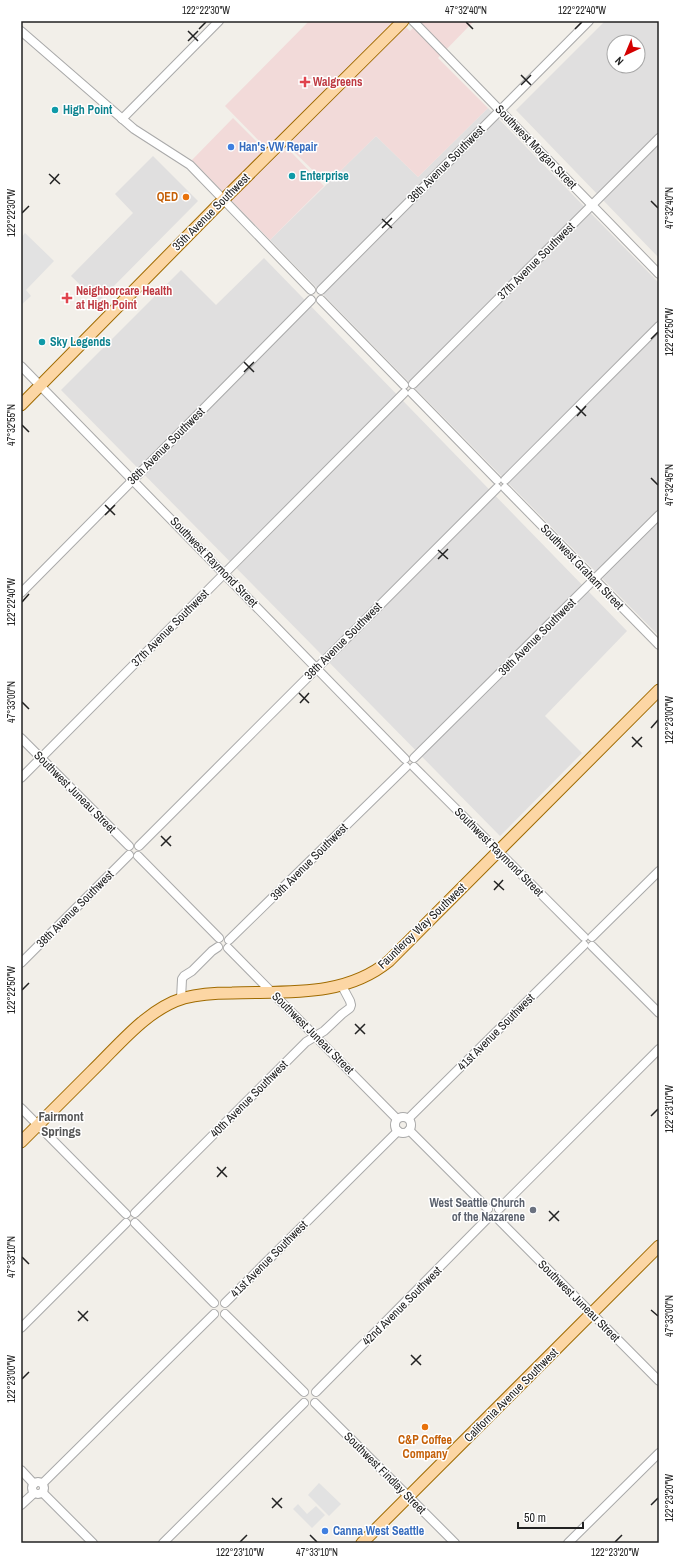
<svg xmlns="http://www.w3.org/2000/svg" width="680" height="1564" font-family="'Archivo Narrow',sans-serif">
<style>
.residential{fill:#e0dfdf;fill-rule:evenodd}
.commercial{fill:#f2dad9}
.parking{fill:#e2e2e2}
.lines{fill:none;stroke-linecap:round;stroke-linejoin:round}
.minor-casing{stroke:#a9a9a9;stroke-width:10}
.major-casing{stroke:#a06b00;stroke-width:13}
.minor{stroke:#fff;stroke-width:8}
.major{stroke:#fcd6a4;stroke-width:11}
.ticks{fill:none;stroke:#222;stroke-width:1.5}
.health-dot{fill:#e0444e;stroke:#fff;stroke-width:1.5}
.culture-dot{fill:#0f9aa8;stroke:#fff;stroke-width:1.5}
.shop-dot{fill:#3f7fe0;stroke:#fff;stroke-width:1.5}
.food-dot{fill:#e8710a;stroke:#fff;stroke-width:1.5}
.worship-dot{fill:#6b7280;stroke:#fff;stroke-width:1.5}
.labels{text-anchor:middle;stroke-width:3;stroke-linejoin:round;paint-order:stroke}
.health-label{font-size:12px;font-weight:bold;fill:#be3a42;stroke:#fff;text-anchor:start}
.culture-label{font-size:12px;font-weight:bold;fill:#0d838f;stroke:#fff;text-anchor:start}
.shop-label{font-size:12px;font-weight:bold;fill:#366cbe;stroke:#fff;text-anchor:start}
.street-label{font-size:12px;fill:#222;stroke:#fff}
.food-label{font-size:12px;font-weight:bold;fill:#c56008;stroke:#fff;text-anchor:end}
.worship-label{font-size:12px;font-weight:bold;fill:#5b616d;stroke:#fff;text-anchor:end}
.neighbourhood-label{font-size:13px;font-weight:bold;fill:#555;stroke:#fff}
.neatline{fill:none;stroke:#222;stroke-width:1.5}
.ticks-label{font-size:10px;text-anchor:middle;fill:#222}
</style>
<rect width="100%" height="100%" fill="#f2efe9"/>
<g class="residential">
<path d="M 605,21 L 659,21 L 659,258 L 516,110 ZM 614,42 L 638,42 L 638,66 L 614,66 Z"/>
<path d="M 488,108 L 659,283 L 659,636 L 397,370 L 270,240 L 376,136 L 418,177 Z"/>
<path d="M 153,156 L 198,201 L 98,302 L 71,276 L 133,213 L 115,194 Z"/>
<path d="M 264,258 L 627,631 L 545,716 L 582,753 L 500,836 L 61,390 L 181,270 L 216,305 Z"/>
</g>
<g class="commercial">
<path d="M 309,21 L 400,21 L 410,31 L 420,21 L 474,21 L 438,58 L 488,108 L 418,177 L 376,136 L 327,184 L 292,150 L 261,143 L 225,106 Z"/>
<path d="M 233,118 L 260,145 L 292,153 L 324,186 L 270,240 L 192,160 Z"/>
</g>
<g class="parking">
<path d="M 25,233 L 54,261 L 26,290 L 31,296 L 21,305 L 21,238 Z"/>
<path d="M 319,1483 L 341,1504 L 329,1516 L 308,1495 Z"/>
<path d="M 298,1504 L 307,1514 L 316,1506 L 325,1515 L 312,1528 L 293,1509 Z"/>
</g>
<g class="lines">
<g class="minor-casing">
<g id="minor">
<path d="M 413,21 L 659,274"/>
<path d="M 21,31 L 134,129 L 190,165 L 311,290"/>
<path d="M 122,119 L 219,21"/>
<path d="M 321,290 L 589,21"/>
<path d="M 321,300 L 404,385"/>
<path d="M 21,366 L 405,759"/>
<path d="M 413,384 L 659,138"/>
<path d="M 412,393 L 497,480"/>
<path d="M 505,480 L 659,326"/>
<path d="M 505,488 L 659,645"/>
<path d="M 21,593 L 311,300"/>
<path d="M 21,738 L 129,846"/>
<path d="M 414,758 L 659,515"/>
<path d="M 414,767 L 584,937"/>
<path d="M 21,778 L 404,393"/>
<path d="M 139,846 L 497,488"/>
<path d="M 138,856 L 219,938"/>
<path d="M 592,937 L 659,871"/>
<path d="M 229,940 L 406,767"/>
<path d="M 592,946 L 659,1013"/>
<path d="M 228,948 L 397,1119"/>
<path d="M 21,963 L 129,855"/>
<path d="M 181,999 L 182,979 L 184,976 L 192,971 L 212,951 L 218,947"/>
<path d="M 21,1108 L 126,1214"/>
<circle cx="403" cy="1125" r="8"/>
<path d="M 409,1118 L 584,945"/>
<path d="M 409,1130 L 488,1209"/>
<path d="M 499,1209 L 659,1049"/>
<path d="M 135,1213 L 306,1042 L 324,1031 L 342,1014 L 350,1008 L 351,1005 L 350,1001 L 342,986"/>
<path d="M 499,1220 L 659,1381"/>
<path d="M 135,1223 L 214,1303"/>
<path d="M 225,1303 L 398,1131"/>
<path d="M 225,1314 L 304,1392"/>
<path d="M 21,1328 L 126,1223"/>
<path d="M 316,1392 L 487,1219"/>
<path d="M 315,1403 L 455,1543"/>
<path d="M 21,1470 L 34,1484"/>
<circle cx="38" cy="1488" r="6"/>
<path d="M 43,1483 L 214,1314"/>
<path d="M 43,1493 L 93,1543"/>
<path d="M 21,1505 L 34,1493"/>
<path d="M 163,1543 L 304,1403"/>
<path d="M 568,1543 L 659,1453"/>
</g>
</g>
<g class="major-casing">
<g id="major">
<path d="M 21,405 L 216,207 L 403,21"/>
<path d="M 21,1142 C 45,1118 68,1095 92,1071 C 119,1045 147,1009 184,998 C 199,994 216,993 232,993 C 286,991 344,998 389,961 L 659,690"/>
<path d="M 362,1543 L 659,1246"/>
</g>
</g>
<use href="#minor" class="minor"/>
<use href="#major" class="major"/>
</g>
<path class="ticks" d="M 466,22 L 473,29M 199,29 L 206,22M 575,29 L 582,22M 188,31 L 198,41M 188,41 L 198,31M 521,75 L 531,85M 521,85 L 531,75M 49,174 L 60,184M 50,184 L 59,174M 651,201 L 658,208M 22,213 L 29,206M 382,219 L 392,228M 382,228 L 392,218M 651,339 L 658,332M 244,362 L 254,372M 244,372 L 254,362M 576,406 L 586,416M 577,416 L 586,406M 22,425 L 29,432M 651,478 L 658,485M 105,505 L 115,515M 105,515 L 115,505M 438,550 L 448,559M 438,559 L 448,549M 22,602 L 29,594M 299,693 L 309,703M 22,702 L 29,709M 300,703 L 309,693M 651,728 L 658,720M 632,737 L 642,747M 632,747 L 642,737M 161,836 L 171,846M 161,846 L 171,836M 494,881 L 504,890M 494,890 L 503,880M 22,990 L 29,983M 355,1024 L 365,1034M 355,1034 L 365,1024M 651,1116 L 658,1109M 217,1167 L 227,1177M 217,1177 L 226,1167M 549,1211 L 559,1221M 549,1221 L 559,1211M 22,1257 L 29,1264M 651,1310 L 658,1316M 78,1311 L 88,1321M 78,1321 L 88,1311M 411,1355 L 421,1365M 411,1365 L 421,1355M 22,1379 L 29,1372M 272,1498 L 282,1508M 651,1505 L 658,1498M 272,1508 L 282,1498M 310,1535 L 317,1542M 240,1542 L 247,1535M 615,1542 L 622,1535"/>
<g class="health-dot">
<path d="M303 76h4v4h4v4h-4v4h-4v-4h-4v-4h4z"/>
<path d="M65 292h4v4h4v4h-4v4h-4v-4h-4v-4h4z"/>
</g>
<g class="culture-dot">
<circle cx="55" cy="110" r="4"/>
<circle cx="292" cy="176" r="4"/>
<circle cx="42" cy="342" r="4"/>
</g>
<g class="shop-dot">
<circle cx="231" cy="147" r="4"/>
<circle cx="325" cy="1531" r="4"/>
</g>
<g class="food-dot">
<circle cx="186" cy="197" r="4"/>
<circle cx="425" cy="1427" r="4"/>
</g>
<circle class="worship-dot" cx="533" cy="1210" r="4"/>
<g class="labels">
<g class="health-label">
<text x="313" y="86">Walgreens</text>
<text x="76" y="295">Neighborcare Health<tspan x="76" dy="14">at High Point</tspan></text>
</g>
<g class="culture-label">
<text x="63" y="114">High Point</text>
<text x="300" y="180">Enterprise</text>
<text x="50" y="346">Sky Legends</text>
</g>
<g class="shop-label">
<text x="239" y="151">Han's VW Repair</text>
<text x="333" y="1535">Canna West Seattle</text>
</g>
<g class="street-label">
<text transform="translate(536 147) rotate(46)" y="4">Southwest Morgan Street</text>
<text transform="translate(446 164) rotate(-45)" y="4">36th Avenue Southwest</text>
<text transform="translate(211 212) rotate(-45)" y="4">35th Avenue Southwest</text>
<text transform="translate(536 261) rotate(-45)" y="4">37th Avenue Southwest</text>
<text transform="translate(166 446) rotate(-45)" y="4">36th Avenue Southwest</text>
<text transform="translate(214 562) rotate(46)" y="4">Southwest Raymond Street</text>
<text transform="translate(582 567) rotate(46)" y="4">Southwest Graham Street</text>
<text transform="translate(170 628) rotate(-45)" y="4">37th Avenue Southwest</text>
<text transform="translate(537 637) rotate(-45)" y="4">39th Avenue Southwest</text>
<text transform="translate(343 641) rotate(-45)" y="4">38th Avenue Southwest</text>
<text transform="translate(75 792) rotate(45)" y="4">Southwest Juneau Street</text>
<text transform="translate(499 852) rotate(45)" y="4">Southwest Raymond Street</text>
<text transform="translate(309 862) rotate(-45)" y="4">39th Avenue Southwest</text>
<text transform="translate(75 909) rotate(-45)" y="4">38th Avenue Southwest</text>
<text transform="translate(422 926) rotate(-44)" y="4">Fauntleroy Way Southwest</text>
<text transform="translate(496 1032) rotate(-45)" y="4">41st Avenue Southwest</text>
<text transform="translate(313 1033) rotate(45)" y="4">Southwest Juneau Street</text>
<text transform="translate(249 1099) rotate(-45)" y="4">40th Avenue Southwest</text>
<text transform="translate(269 1259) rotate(-45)" y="4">41st Avenue Southwest</text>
<text transform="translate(579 1301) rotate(45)" y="4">Southwest Juneau Street</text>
<text transform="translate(402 1306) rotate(-45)" y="4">42nd Avenue Southwest</text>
<text transform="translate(511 1395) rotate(-45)" y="4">California Avenue Southwest</text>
<text transform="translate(385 1473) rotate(45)" y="4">Southwest Findlay Street</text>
</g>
<g class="food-label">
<text x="178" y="201">QED</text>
<text x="425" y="1444" text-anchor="middle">C&amp;P Coffee<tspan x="425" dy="14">Company</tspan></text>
</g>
<g class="worship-label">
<text x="525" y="1207">West Seattle Church<tspan x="525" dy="14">of the Nazarene</tspan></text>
</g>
<g class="neighbourhood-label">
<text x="61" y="1121">Fairmont<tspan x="61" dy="15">Springs</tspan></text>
</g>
</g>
<rect width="680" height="1564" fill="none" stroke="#ffffff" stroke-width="44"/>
<g transform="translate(626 54) rotate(224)"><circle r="19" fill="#ffffff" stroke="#a7a7a7"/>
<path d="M0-3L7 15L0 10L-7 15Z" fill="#d40000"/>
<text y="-6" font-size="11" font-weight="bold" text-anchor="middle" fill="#222222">N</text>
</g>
<path d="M518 1522v6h65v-6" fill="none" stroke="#222222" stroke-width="2"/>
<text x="524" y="1522" font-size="12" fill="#222222" stroke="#ffffff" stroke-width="3" paint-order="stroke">50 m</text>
<rect x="22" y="22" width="636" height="1520" class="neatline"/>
<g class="ticks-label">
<text x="206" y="14">122°22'30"W</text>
<text x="466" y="14">47°32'40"N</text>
<text x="582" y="14">122°22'40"W</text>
<text transform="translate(669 208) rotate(-90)" y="4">47°32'40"N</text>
<text transform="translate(11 213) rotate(-90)" y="4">122°22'30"W</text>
<text transform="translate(669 332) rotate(-90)" y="4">122°22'50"W</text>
<text transform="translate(11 425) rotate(-90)" y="4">47°32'55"N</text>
<text transform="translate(669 485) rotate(-90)" y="4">47°32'45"N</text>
<text transform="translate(11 602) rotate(-90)" y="4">122°22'40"W</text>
<text transform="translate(11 702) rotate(-90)" y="4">47°33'00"N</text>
<text transform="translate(669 720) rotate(-90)" y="4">122°23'00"W</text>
<text transform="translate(11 990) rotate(-90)" y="4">122°22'50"W</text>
<text transform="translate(669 1109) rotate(-90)" y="4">122°23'10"W</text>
<text transform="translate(11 1257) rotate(-90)" y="4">47°33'10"N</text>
<text transform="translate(669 1316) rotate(-90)" y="4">47°33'00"N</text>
<text transform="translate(11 1379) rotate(-90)" y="4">122°23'00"W</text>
<text transform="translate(669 1498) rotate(-90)" y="4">122°23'20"W</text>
<text x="240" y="1556">122°23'10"W</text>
<text x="317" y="1556">47°33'10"N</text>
<text x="615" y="1556">122°23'20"W</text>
</g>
</svg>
